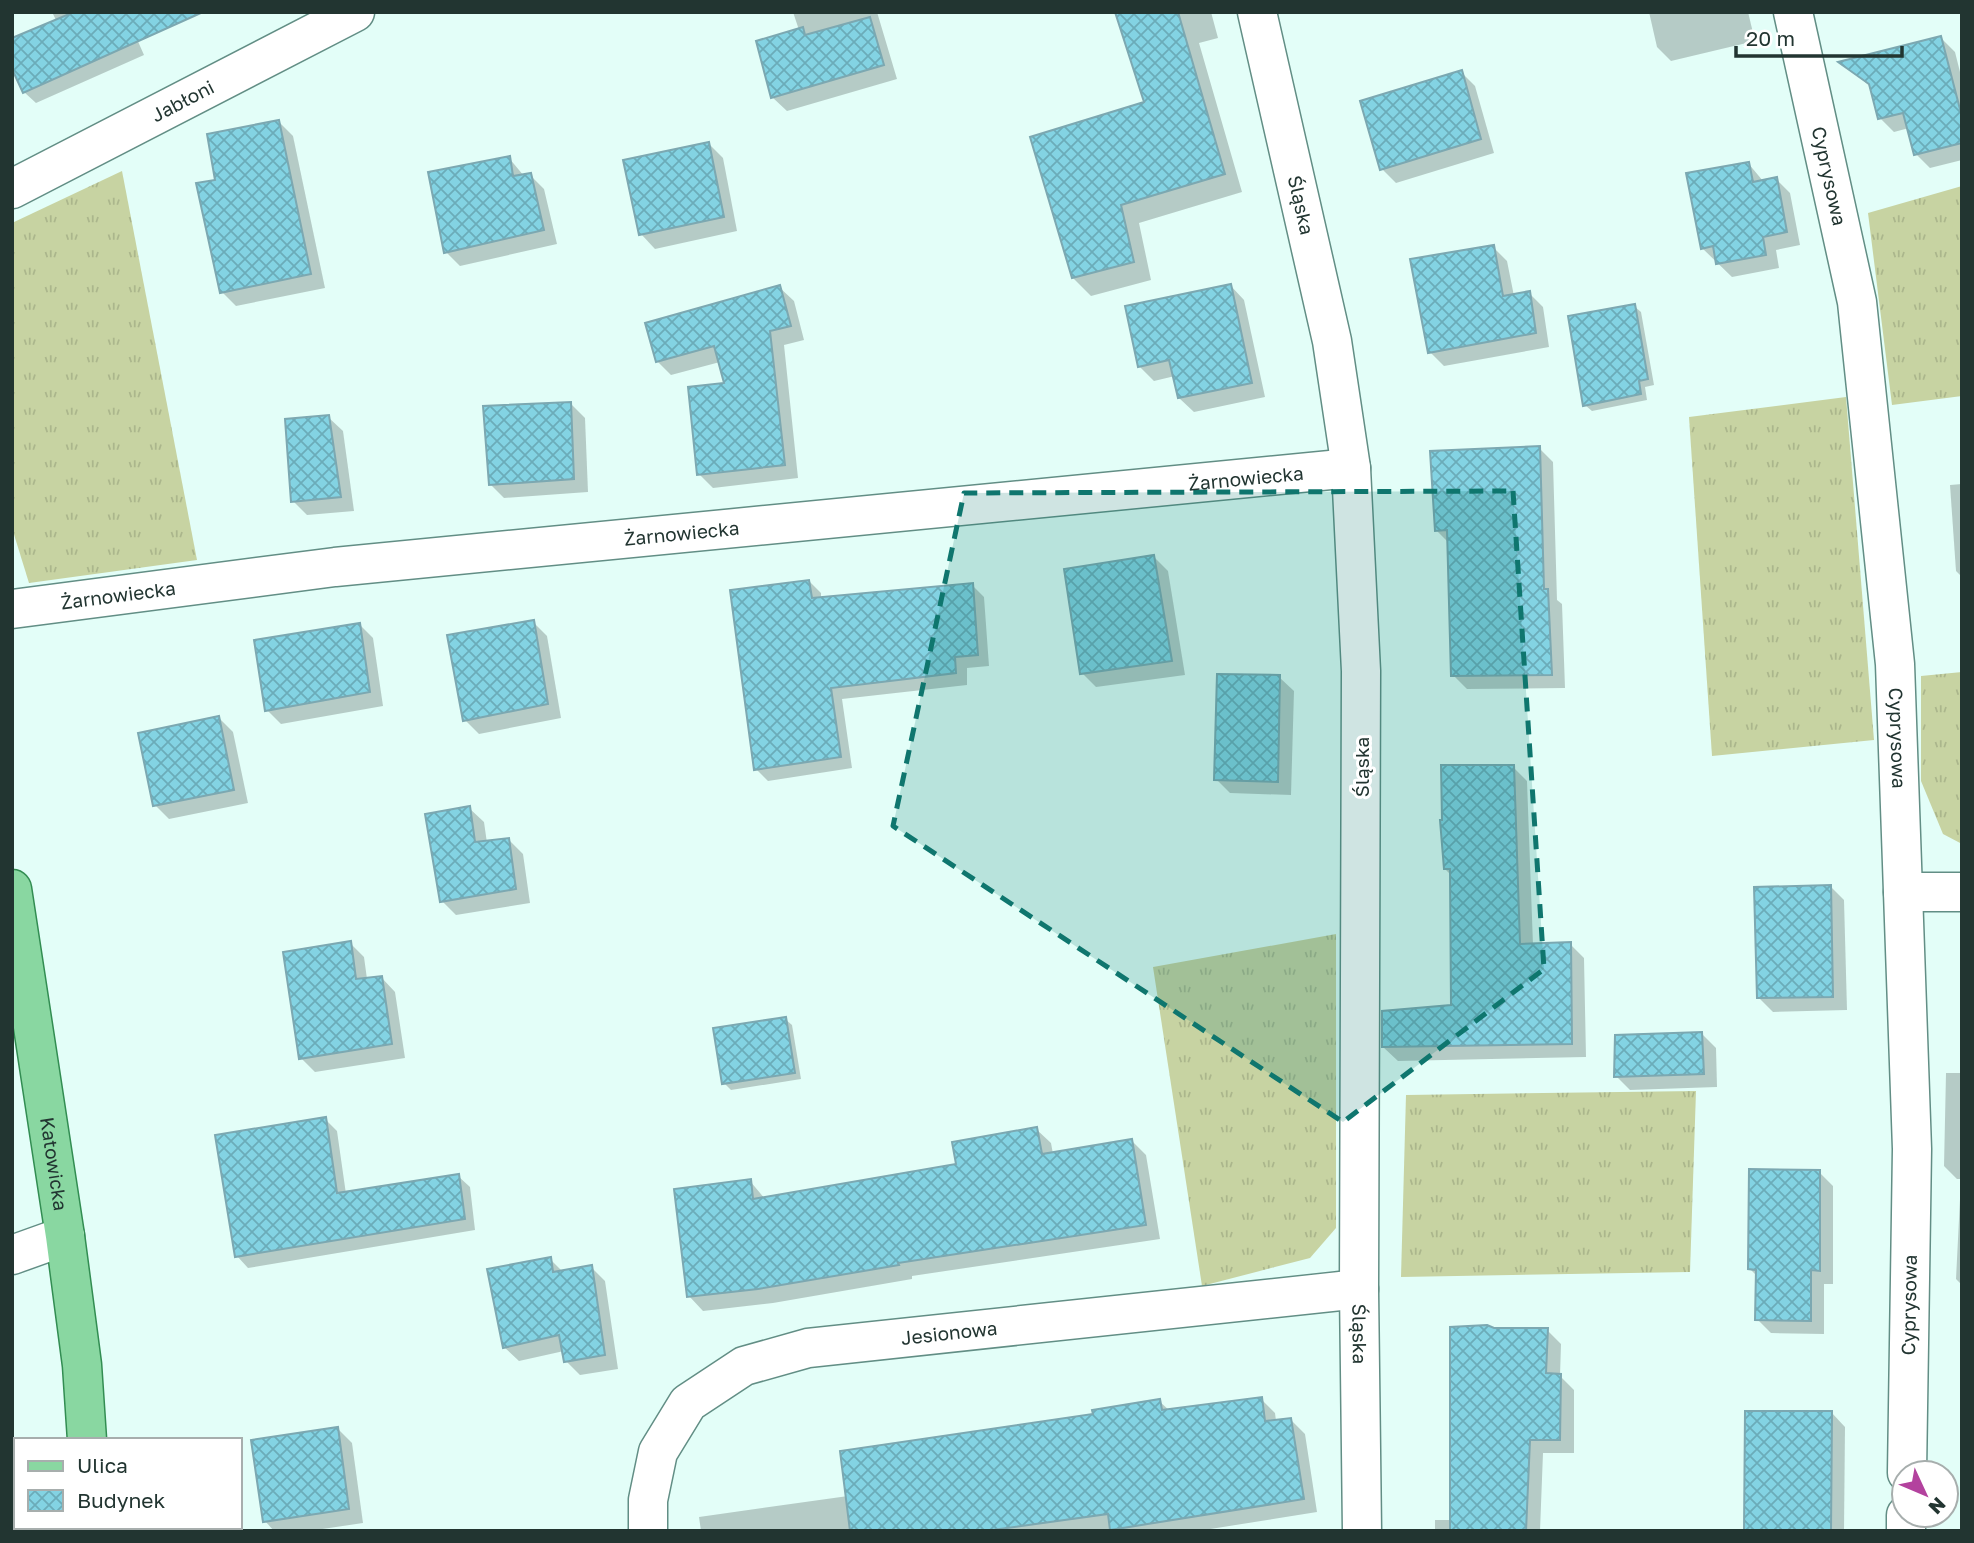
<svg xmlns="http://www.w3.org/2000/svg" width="1974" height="1543" font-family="'Golos Text',sans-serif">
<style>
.grass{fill:url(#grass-tufts)}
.shadow{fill:#0003}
.building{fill:url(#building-cross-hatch);stroke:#7ca8b1;stroke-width:2}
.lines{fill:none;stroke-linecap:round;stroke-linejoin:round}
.minor-casing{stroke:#628e85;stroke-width:41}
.major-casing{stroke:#328d52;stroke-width:41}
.minor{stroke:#fff;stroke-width:38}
.major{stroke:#89d7a1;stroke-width:38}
.marked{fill:#0f766e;fill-opacity:0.2;stroke:#0f766e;stroke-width:5;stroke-dasharray:14 9;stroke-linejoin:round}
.labels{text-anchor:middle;stroke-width:6;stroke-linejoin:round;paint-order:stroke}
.street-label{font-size:19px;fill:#223531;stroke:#fff}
</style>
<defs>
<pattern id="grass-tufts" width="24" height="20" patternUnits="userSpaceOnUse" patternTransform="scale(1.75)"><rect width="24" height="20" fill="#c7d3a2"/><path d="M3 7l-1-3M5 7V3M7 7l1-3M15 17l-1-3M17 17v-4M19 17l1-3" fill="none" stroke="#abb68c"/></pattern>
<pattern id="building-cross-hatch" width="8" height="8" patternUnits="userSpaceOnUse" patternTransform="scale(1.75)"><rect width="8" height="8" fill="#83d3e3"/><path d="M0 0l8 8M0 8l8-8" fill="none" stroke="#6bacb9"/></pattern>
</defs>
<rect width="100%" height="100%" fill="#e3fef8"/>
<g class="grass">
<path d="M 122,171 L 197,560 L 29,583 L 12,528 L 12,223 Z"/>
<path d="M 1962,186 L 1962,396 L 1892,405 L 1868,213 Z"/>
<path d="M 1846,397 L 1874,740 L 1712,756 L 1689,417 Z"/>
<path d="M 1962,672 L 1962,844 L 1943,834 L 1921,781 L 1921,676 Z"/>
<path d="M 1336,934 L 1336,1228 L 1310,1258 L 1202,1286 L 1153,967 Z"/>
<path d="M 1696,1091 L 1690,1272 L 1401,1277 L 1406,1095 Z"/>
</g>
<g class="shadow">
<path d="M 52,12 L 125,12 L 144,55 L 36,103 L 24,92 L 57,22 Z"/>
<path d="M 793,12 L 877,12 L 897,79 L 787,111 L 772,97 L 799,30 Z"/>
<path d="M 1117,12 L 1211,12 L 1218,38 L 1199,43 L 1242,192 L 1139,223 L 1151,280 L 1091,296 L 1073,278 L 1147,104 Z"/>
<path d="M 1649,12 L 1748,12 L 1755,41 L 1671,61 L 1657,47 Z"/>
<path d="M 1941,38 L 1955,52 L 1962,80 L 1962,160 L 1930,168 L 1916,154 L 1909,128 L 1894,132 L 1880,118 L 1872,88 L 1842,63 Z"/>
<path d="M 1461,72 L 1475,86 L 1494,153 L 1396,183 L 1382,169 Z"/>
<path d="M 279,122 L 293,136 L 325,288 L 236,306 L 222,292 Z"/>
<path d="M 709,144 L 723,158 L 737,231 L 655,249 L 641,234 Z"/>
<path d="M 509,158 L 524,176 L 530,175 L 544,189 L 557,244 L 460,266 L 446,252 Z"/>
<path d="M 1748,163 L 1763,181 L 1776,179 L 1790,193 L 1800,245 L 1776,250 L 1779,268 L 1732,277 L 1702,248 Z"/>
<path d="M 1493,247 L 1507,261 L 1514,296 L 1529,293 L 1543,307 L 1549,347 L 1444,366 L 1430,352 Z"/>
<path d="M 1230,285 L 1244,300 L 1265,397 L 1194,412 L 1179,398 L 1175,376 L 1154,381 L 1140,367 Z"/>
<path d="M 779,287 L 794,301 L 804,340 L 784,345 L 798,478 L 713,488 L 699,474 L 726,384 L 720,362 L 671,375 L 657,361 Z"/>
<path d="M 1634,306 L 1641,312 L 1654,385 L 1645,387 L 1647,400 L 1592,411 L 1585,405 Z"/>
<path d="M 571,404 L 585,418 L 588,492 L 504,498 L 490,484 Z"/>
<path d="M 328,417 L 343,431 L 354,511 L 307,515 L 293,501 Z"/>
<path d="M 1539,448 L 1553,462 L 1557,600 L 1562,604 L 1565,688 L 1467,689 L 1453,675 L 1450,544 L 1436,530 Z"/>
<path d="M 1962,484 L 1962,577 L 1956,571 L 1950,485 Z"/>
<path d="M 1154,557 L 1168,571 L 1185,675 L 1096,687 L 1082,673 Z"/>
<path d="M 809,581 L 821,593 L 821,599 L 972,585 L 984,597 L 989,666 L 967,668 L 967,685 L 842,699 L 852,768 L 768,781 L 756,769 Z"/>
<path d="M 533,622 L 547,636 L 561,718 L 479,734 L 465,720 Z"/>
<path d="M 359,624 L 373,638 L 383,706 L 281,724 L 267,710 Z"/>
<path d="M 1279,677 L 1294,691 L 1291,795 L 1230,793 L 1216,779 Z"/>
<path d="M 219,718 L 233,732 L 248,803 L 169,819 L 155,805 Z"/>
<path d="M 1513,767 L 1527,781 L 1533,945 L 1570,944 L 1584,958 L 1586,1057 L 1398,1061 L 1383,1047 L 1453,1007 L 1451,875 L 1445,869 L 1444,822 Z"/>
<path d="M 469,808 L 484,822 L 487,843 L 509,840 L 523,854 L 530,903 L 456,915 L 442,901 Z"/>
<path d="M 1830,886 L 1844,900 L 1847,1010 L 1773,1012 L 1759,998 Z"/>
<path d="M 350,943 L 364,957 L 367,979 L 381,977 L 395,992 L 405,1058 L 315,1072 L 301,1058 Z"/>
<path d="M 785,1019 L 792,1025 L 801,1079 L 731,1090 L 724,1083 Z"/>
<path d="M 1702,1034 L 1716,1048 L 1717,1087 L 1630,1090 L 1616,1076 Z"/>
<path d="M 1946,1073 L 1962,1073 L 1962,1285 L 1956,1279 L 1961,1179 L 1957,1179 L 1944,1166 Z"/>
<path d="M 325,1119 L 337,1131 L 346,1194 L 458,1176 L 470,1187 L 475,1230 L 248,1268 L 237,1256 Z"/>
<path d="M 1036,1129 L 1051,1143 L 1053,1154 L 1131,1140 L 1146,1155 L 1160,1239 L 912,1276 L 912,1279 L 773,1303 L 703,1311 L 689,1296 L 750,1181 L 765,1199 L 958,1165 Z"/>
<path d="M 1819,1172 L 1833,1186 L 1833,1284 L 1824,1284 L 1824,1334 L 1771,1333 L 1757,1319 L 1757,1276 L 1749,1268 Z"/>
<path d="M 550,1259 L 563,1272 L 591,1267 L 605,1281 L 618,1369 L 580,1375 L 566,1361 L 564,1351 L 519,1361 L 504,1347 Z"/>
<path d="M 1547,1330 L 1561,1344 L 1560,1376 L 1574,1390 L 1574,1453 L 1543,1453 L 1540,1531 L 1435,1531 L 1435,1520 L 1451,1520 Z"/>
<path d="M 1261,1399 L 1275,1413 L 1276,1421 L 1291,1420 L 1305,1434 L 1317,1512 L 1198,1531 L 701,1531 L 699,1517 L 848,1496 L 1095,1415 L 1159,1401 L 1170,1411 Z"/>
<path d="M 1831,1412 L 1845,1427 L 1844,1531 L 1746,1531 Z"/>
<path d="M 338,1429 L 352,1443 L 363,1523 L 309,1531 L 274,1531 L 265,1521 Z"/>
</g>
<g class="building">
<path d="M 74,12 L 203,12 L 23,93 L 12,69 L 12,38 Z"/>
<path d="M 1115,12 L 1178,12 L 1225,174 L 1121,205 L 1134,262 L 1072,278 L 1030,137 L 1144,102 Z"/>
<path d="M 870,17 L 884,65 L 771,98 L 756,41 L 803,27 L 805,35 Z"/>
<path d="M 1941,36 L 1962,117 L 1962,143 L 1914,155 L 1903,113 L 1878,119 L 1869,84 L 1838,62 Z"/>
<path d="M 1462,70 L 1481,139 L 1380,170 L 1360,101 Z"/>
<path d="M 279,120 L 311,274 L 220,293 L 196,183 L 215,180 L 207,134 Z"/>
<path d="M 709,142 L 724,217 L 639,235 L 623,160 Z"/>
<path d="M 510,156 L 513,176 L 531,173 L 544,230 L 444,253 L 428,172 Z"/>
<path d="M 1749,162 L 1753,182 L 1777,177 L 1787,232 L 1763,237 L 1766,255 L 1716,264 L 1713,246 L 1701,249 L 1686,173 Z"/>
<path d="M 1494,245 L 1503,296 L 1530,291 L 1536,333 L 1428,353 L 1410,259 Z"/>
<path d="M 1231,284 L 1252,383 L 1178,398 L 1169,360 L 1138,367 L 1125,306 Z"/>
<path d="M 780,285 L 791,326 L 770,331 L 785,465 L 697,475 L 688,387 L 724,383 L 714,346 L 656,362 L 645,323 Z"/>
<path d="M 1635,304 L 1648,379 L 1639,381 L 1641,394 L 1583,406 L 1568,316 Z"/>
<path d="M 571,402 L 574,479 L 489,485 L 483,406 Z"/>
<path d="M 329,415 L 341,497 L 291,502 L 285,419 Z"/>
<path d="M 1540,446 L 1544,589 L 1548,589 L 1552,675 L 1451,676 L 1447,530 L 1435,531 L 1430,451 Z"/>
<path d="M 1154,555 L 1172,661 L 1080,674 L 1064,569 Z"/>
<path d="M 809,580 L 812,598 L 973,583 L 978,655 L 955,657 L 956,673 L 831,688 L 841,757 L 754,770 L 730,590 Z"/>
<path d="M 534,620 L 548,704 L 463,721 L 447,635 Z"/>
<path d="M 360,623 L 370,692 L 265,711 L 254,640 Z"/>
<path d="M 1217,674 L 1280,675 L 1278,782 L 1214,780 Z"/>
<path d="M 219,716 L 234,790 L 153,806 L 138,733 Z"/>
<path d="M 1441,765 L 1514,765 L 1520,944 L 1571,942 L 1572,1044 L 1382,1047 L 1382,1011 L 1451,1005 L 1450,869 L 1444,869 L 1440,820 L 1442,820 Z"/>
<path d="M 470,806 L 475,842 L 509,838 L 516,889 L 440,902 L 425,814 Z"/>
<path d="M 1831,885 L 1833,997 L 1757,998 L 1754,887 Z"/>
<path d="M 351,941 L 356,979 L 382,976 L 392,1044 L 299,1059 L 283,952 Z"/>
<path d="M 786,1017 L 795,1073 L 722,1084 L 713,1028 Z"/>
<path d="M 1702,1032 L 1704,1074 L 1614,1077 L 1615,1035 Z"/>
<path d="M 326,1117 L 337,1193 L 459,1174 L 465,1219 L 235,1257 L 215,1135 Z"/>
<path d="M 1037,1127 L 1042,1154 L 1132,1139 L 1146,1225 L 898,1263 L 899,1265 L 758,1289 L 687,1297 L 674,1189 L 751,1179 L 753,1199 L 956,1164 L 952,1142 Z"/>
<path d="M 1749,1169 L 1820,1170 L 1820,1271 L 1811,1270 L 1811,1321 L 1755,1320 L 1756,1270 L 1748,1269 Z"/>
<path d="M 551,1257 L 553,1272 L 592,1265 L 605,1355 L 564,1362 L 559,1335 L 503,1348 L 487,1269 Z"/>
<path d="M 1487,1325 L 1494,1328 L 1548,1328 L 1546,1373 L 1561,1374 L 1560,1440 L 1530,1440 L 1526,1531 L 1450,1531 L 1450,1327 Z"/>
<path d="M 1262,1397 L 1265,1421 L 1291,1418 L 1304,1499 L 1110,1530 L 1108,1514 L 985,1531 L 850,1531 L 840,1451 L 1093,1414 L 1092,1410 L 1160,1399 L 1162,1410 Z"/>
<path d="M 1745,1411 L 1832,1411 L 1831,1531 L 1744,1531 Z"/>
<path d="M 338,1427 L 349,1509 L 263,1522 L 251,1440 Z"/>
</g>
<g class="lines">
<g class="minor-casing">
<g id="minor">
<path id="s1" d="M 1257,12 L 1332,341 L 1351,468 L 1361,671 L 1359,1289 L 1362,1531"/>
<path id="s2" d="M 1793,12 L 1857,302 L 1895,664 L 1912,1149 L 1907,1473"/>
<path id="s3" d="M 12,189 L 355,12"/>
<path id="s4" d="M 12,609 L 335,567 L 1351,468"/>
<path d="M 1903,892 L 1962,892"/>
<path d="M 12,1255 L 65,1236"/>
<path id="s5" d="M 648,1531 L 648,1500 L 658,1452 L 688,1403 L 744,1366 L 808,1348 L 1359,1289"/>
<path d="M 1906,1531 L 1906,1515"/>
</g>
</g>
<g class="major-casing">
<g id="major">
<path id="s6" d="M 12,889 L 65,1236 L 82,1365 L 87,1440"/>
<path d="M 93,1527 L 93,1531"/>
</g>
</g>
<use href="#minor" class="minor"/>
<use href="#major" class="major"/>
</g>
<path class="marked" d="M 1513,491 L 1544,969 L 1343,1122 L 893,826 L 964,493 Z"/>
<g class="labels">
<g class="street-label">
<text dy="7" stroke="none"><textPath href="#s3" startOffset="192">Jabłoni</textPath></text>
<text dy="7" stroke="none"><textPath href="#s2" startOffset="168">Cyprysowa</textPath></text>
<text dy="7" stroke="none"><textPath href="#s1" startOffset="198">Śląska</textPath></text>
<text dy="7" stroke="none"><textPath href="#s4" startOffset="1241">Żarnowiecka</textPath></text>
<text dy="7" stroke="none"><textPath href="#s4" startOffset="674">Żarnowiecka</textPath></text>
<text dy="7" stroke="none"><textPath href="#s4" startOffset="107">Żarnowiecka</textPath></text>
<text dy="7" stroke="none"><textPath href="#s2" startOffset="735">Cyprysowa</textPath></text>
<text transform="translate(1362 767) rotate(-90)" y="7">Śląska</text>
<text dy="7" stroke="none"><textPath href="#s6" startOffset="278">Katowicka</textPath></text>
<text transform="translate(1909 1305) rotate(-89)" y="7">Cyprysowa</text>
<text dy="7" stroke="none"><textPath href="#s5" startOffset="413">Jesionowa</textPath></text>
<text dy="7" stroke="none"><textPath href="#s1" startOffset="1332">Śląska</textPath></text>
</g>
</g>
<rect width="1974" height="1543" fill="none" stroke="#223531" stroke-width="28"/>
<rect x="14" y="1438" width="228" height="91" fill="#ffffff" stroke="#a7aead" stroke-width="2"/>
<rect x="28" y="1461" width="35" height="10" fill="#89d7a1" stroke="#a7aead" stroke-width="2"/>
<text x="77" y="1473" font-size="21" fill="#223531">Ulica</text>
<rect x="28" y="1490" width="35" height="21" fill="url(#building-cross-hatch)" stroke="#a7aead" stroke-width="2"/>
<text x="77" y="1508" font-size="21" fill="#223531">Budynek</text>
<g transform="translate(1925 1494) rotate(134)"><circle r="33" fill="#ffffff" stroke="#a7aead" stroke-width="2"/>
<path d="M0-5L12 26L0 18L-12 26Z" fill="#b3429e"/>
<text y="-10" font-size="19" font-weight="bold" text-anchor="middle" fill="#223531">N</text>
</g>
<path d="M1736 46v10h166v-10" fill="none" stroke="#223531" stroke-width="3.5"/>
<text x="1746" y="46" font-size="21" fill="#223531" stroke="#ffffff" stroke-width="5" paint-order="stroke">20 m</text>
</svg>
